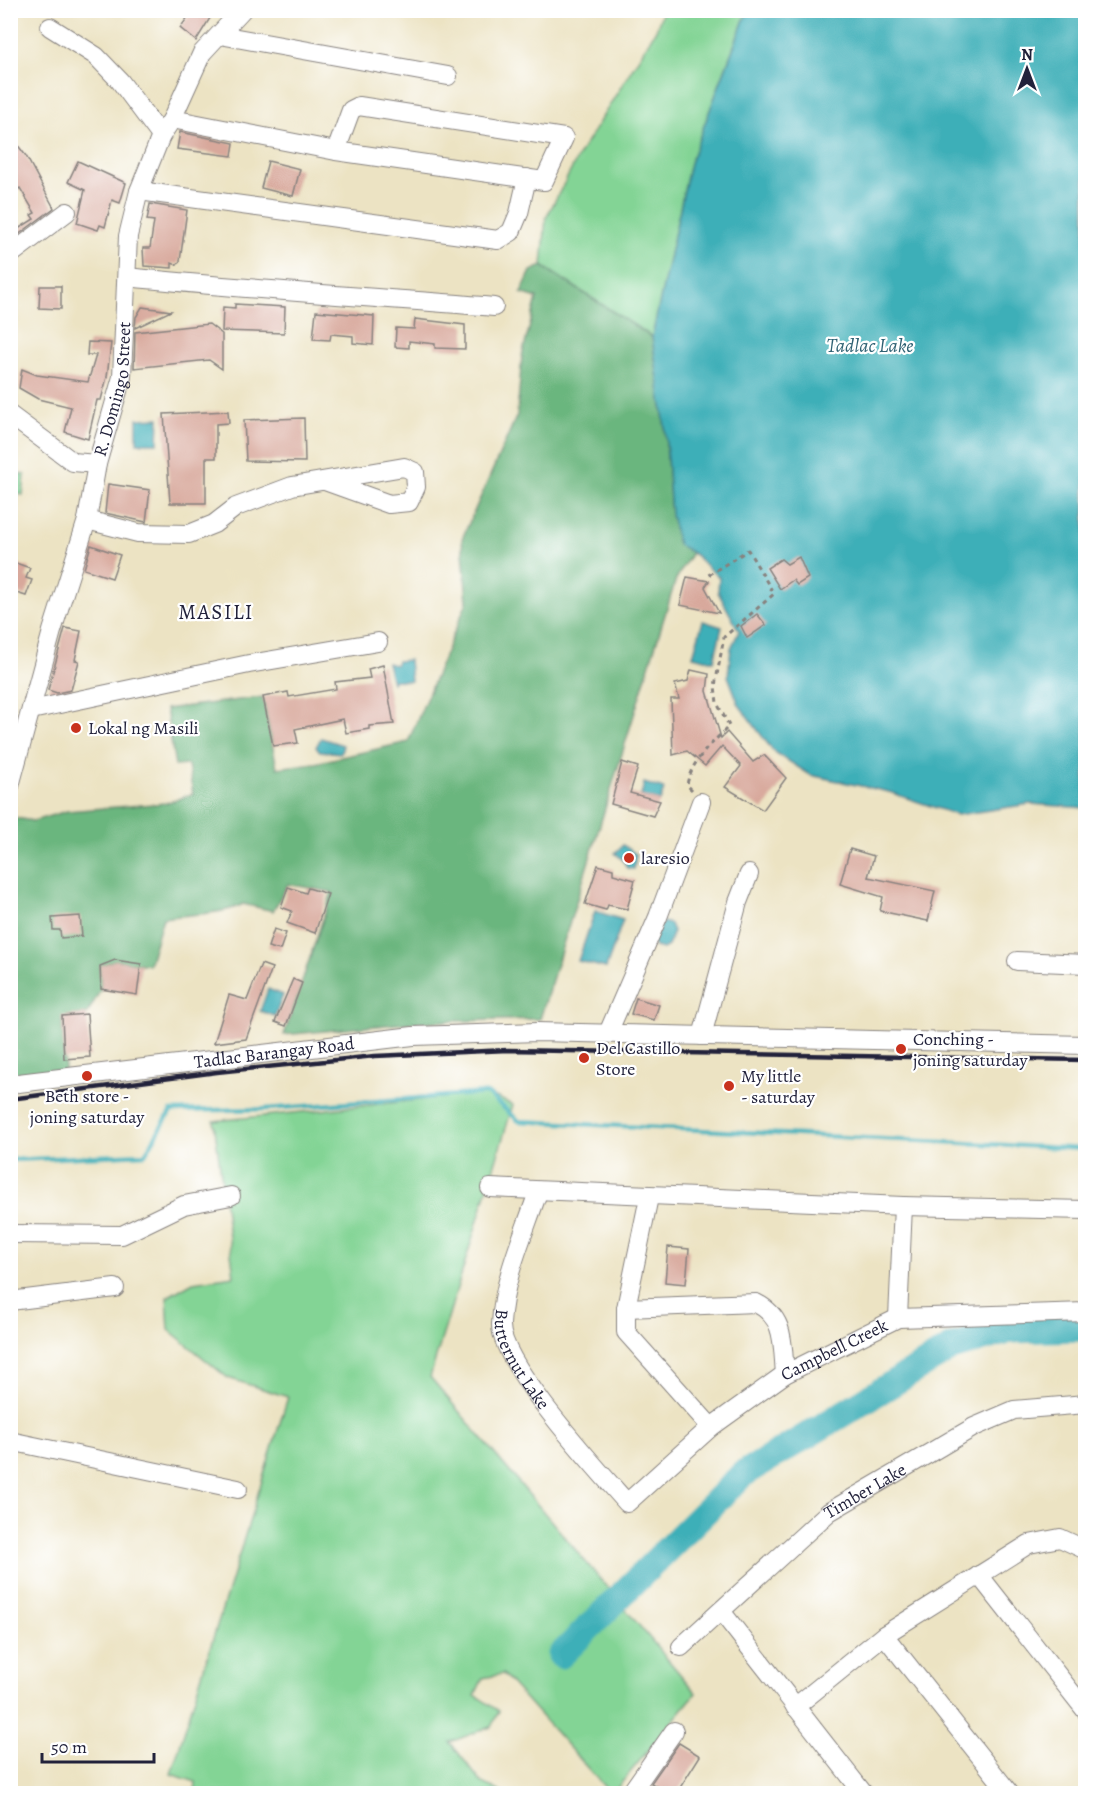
<svg xmlns="http://www.w3.org/2000/svg" width="1096" height="1804" font-family="Alegreya,serif">
<style>
.green{fill:#83d495;stroke:#527b68;stroke-width:1.5}
.forest{fill:#6ab67e;stroke:#466c5c;stroke-width:1.5}
.water{fill:#3eafb8;stroke:#30687a;stroke-width:1.5}
.lines{fill:none;stroke-linecap:round;stroke-linejoin:round}
.stream{stroke:#3eafb8;stroke-width:4.5}
.river{stroke:#3eafb8;stroke-width:27}
.building{fill:#d8a89b}
.minor-casing{stroke:#87827f;stroke-width:20}
.path{stroke:#87827f;stroke-width:3;stroke-dasharray:4.5 4.5;stroke-linecap:butt}
.minor{stroke:#fff;stroke-width:18}
.rail{stroke:#22223b;stroke-width:4.5}
.poi-dot{fill:#c8321e;stroke:#fff;stroke-width:2}
.labels{text-anchor:middle;stroke-width:4.5;stroke-linejoin:round;paint-order:stroke}
.street-label{font-size:18px;fill:#22223b;stroke:#fff}
.poi-label{font-size:18px;fill:#22223b;stroke:#fff;text-anchor:start}
.water-label{font-size:20px;font-style:italic;fill:#2f6173;stroke:#fff}
.quarter-label{font-size:21px;letter-spacing:1.5px;fill:#22223b;stroke:#fff}
</style>
<rect width="100%" height="100%" fill="#fff"/>
<filter id="ink" filterUnits="userSpaceOnUse"><feTurbulence type="fractalNoise" baseFrequency=".0167" numOctaves="2"/><feDisplacementMap in="SourceGraphic" scale="12" xChannelSelector="R" yChannelSelector="G"/><feConvolveMatrix kernelMatrix="1 2 1 2 8 2 1 2 1" color-interpolation-filters="sRGB"/></filter>
<filter id="wash" filterUnits="userSpaceOnUse"><feTurbulence type="fractalNoise" baseFrequency=".008" numOctaves="4" result="noise"/><feDisplacementMap in="SourceGraphic" scale="24" xChannelSelector="R" yChannelSelector="G"/><feGaussianBlur stdDeviation="1.35" result="paint"/><feColorMatrix in="noise" values="0 0 0 0 0 0 0 0 0 0 0 0 0 0 0 0 0 1.4 0 .05"/><feComposite in="paint" operator="in"/></filter>
<g filter="url(#wash)">
<rect width="100%" height="100%" fill="#ece3c3"/>
<g class="green">
<path d="M 663,11 L 750,11 L 745,17 L 690,163 L 652,337 L 542,266 L 546,218 L 580,153 L 656,30 Z"/>
<path d="M 11,473 L 25,475 L 23,495 L 11,493 Z"/>
<path d="M 487,1093 L 513,1105 L 430,1377 L 696,1693 L 613,1793 L 610,1793 L 503,1674 L 483,1678 L 475,1695 L 499,1711 L 491,1727 L 450,1742 L 481,1782 L 503,1793 L 195,1793 L 196,1782 L 171,1774 L 288,1397 L 228,1378 L 169,1330 L 167,1297 L 193,1282 L 234,1276 L 214,1121 Z"/>
</g>
<path class="forest" d="M 542,266 L 652,337 L 665,427 L 671,515 L 693,551 L 676,579 L 540,1019 L 418,1022 L 284,1035 L 332,892 L 288,884 L 273,911 L 243,904 C 224,915 186,914 163,918 L 149,965 L 115,960 L 100,966 L 101,989 L 87,1014 L 62,1017 L 65,1071 L 11,1079 L 10,817 L 33,821 L 67,811 L 166,803 L 193,794 L 188,765 L 175,766 L 166,709 L 263,697 L 277,768 L 315,763 L 408,742 L 467,602 L 462,539 L 517,415 L 522,356 L 537,298 L 521,293 L 531,271 Z"/>
<g class="water">
<path d="M 750,11 L 1085,11 L 1085,808 L 1030,804 L 957,815 L 889,792 L 810,775 L 773,751 L 739,705 L 728,676 L 731,648 L 739,631 L 718,592 L 719,577 C 703,565 696,552 678,545 L 671,515 L 665,427 L 652,337 L 690,163 L 745,17 Z"/>
<path d="M 159,418 L 158,443 L 137,443 L 137,419 Z"/>
<path d="M 703,621 L 722,627 L 714,661 L 693,656 Z"/>
<path d="M 409,660 L 411,681 L 395,680 L 392,683 L 387,663 L 395,665 L 397,661 Z"/>
<path d="M 321,738 L 343,745 L 341,753 L 320,751 L 316,747 Z"/>
<path d="M 644,783 L 664,789 L 660,801 L 641,796 Z"/>
<path d="M 623,845 L 636,854 L 634,869 L 627,868 L 623,860 L 615,853 Z"/>
<path d="M 595,911 L 623,920 L 606,968 L 578,961 Z"/>
<path d="M 663,922 L 670,924 L 673,931 L 668,946 L 663,949 L 655,947 L 652,941 Z"/>
<path d="M 268,989 L 283,995 L 275,1016 L 260,1011 Z"/>
</g>
<g class="lines">
<path class="stream" d="M 10,1160 L 145,1154 L 171,1111 L 265,1109 L 487,1093 L 519,1121 L 1086,1149"/>
<path class="river" d="M 561,1655 L 742,1475 L 951,1348 L 1010,1330 L 1086,1328"/>
</g>
<g id="blocks">
<g class="building">
<path d="M 193,10 L 215,10 L 196,41 L 180,28 Z"/>
<path d="M 180,132 L 234,143 L 232,156 L 177,149 Z"/>
<path d="M 10,135 L 26,156 L 54,208 L 10,241 L 10,234 L 34,219 L 31,215 L 35,213 L 20,188 L 15,191 L 10,182 Z"/>
<path d="M 78,161 L 126,183 L 120,203 L 112,200 L 105,227 L 100,225 L 98,230 L 77,223 L 85,190 L 68,182 Z"/>
<path d="M 268,161 L 300,169 L 293,196 L 261,188 Z"/>
<path d="M 150,204 L 187,210 L 180,261 L 177,265 L 172,263 L 172,268 L 144,266 L 143,248 L 150,248 L 154,221 L 147,220 Z"/>
<path d="M 40,286 L 61,286 L 61,309 L 39,308 Z"/>
<path d="M 235,304 L 285,307 L 284,333 L 222,331 L 223,307 L 235,308 Z"/>
<path d="M 142,307 L 171,311 L 135,328 L 136,317 Z"/>
<path d="M 316,311 L 374,316 L 373,345 L 353,343 L 353,336 L 331,334 L 330,340 L 313,339 Z"/>
<path d="M 415,319 L 465,325 L 465,349 L 435,348 L 435,344 L 409,341 L 409,348 L 395,347 L 396,328 L 414,329 Z"/>
<path d="M 209,324 L 222,334 L 222,369 L 209,360 L 134,368 L 135,332 Z"/>
<path d="M 88,342 L 111,343 L 107,377 L 101,400 L 97,400 L 88,439 L 65,432 L 71,407 L 38,399 L 19,388 L 22,369 L 37,375 L 88,382 L 96,355 L 87,355 Z"/>
<path d="M 228,411 L 229,423 L 216,424 L 216,458 L 206,458 L 206,503 L 170,503 L 164,414 Z"/>
<path d="M 304,418 L 305,462 L 246,461 L 244,420 Z"/>
<path d="M 108,484 L 150,490 L 146,522 L 105,513 Z"/>
<path d="M 91,545 L 120,555 L 112,578 L 84,569 Z"/>
<path d="M 799,557 L 808,578 L 797,585 L 793,580 L 780,589 L 767,568 L 781,559 L 787,564 Z"/>
<path d="M 10,561 L 30,568 L 26,578 L 32,580 L 26,596 L 10,591 Z"/>
<path d="M 687,577 L 709,581 L 705,587 L 719,613 L 680,605 Z"/>
<path d="M 757,614 L 766,625 L 747,638 L 741,626 Z"/>
<path d="M 65,628 L 81,631 L 75,660 L 79,661 L 71,690 L 57,693 L 48,690 Z"/>
<path d="M 383,665 L 394,724 L 369,726 L 369,729 L 346,733 L 343,719 L 295,729 L 298,743 L 273,746 L 263,697 L 288,692 L 289,697 L 336,689 L 335,682 L 370,678 L 368,669 Z"/>
<path d="M 691,670 L 709,674 L 707,691 L 721,738 L 727,732 L 753,762 L 764,755 L 786,778 L 763,810 L 725,787 L 741,766 L 722,746 L 705,766 L 687,751 L 673,755 L 671,699 L 679,699 L 675,684 L 688,681 Z"/>
<path d="M 622,762 L 638,767 L 630,793 L 660,801 L 653,816 L 611,804 Z"/>
<path d="M 850,849 L 874,856 L 868,877 L 935,891 L 928,921 L 880,911 L 883,897 L 840,884 Z"/>
<path d="M 598,865 L 613,869 L 613,874 L 635,880 L 627,909 L 608,905 L 606,910 L 585,904 Z"/>
<path d="M 288,887 L 306,893 L 308,888 L 328,894 L 315,933 L 287,923 L 292,911 L 281,907 Z"/>
<path d="M 80,916 L 82,936 L 61,938 L 60,930 L 53,930 L 52,918 Z"/>
<path d="M 274,929 L 286,933 L 280,950 L 268,947 Z"/>
<path d="M 115,960 L 141,964 L 137,995 L 101,989 L 100,966 Z"/>
<path d="M 261,964 L 272,968 L 246,1039 L 214,1043 L 229,995 L 247,1000 Z"/>
<path d="M 293,979 L 302,983 L 286,1026 L 275,1022 Z"/>
<path d="M 636,998 L 659,1005 L 654,1020 L 631,1014 Z"/>
<path d="M 87,1014 L 90,1057 L 64,1059 L 62,1016 Z"/>
<path d="M 668,1247 L 689,1249 L 686,1284 L 665,1282 Z"/>
<path d="M 679,1743 L 700,1756 L 676,1794 L 668,1794 L 651,1783 Z"/>
</g>
</g>
</g>
<g filter="url(#ink)">
<use href="#blocks" fill-opacity="0" stroke="#87827f" stroke-width="1.5"/>
<g class="lines">
<g class="minor-casing">
<g id="minor">
<path d="M 50,27 L 96,56 L 120,81 L 161,136"/>
<path d="M 220,35 L 448,76"/>
<path d="M 172,119 L 336,151 L 544,181 L 564,138 L 359,106 L 351,110 L 336,151"/>
<path d="M 139,191 L 498,240 L 511,232 L 519,213 L 527,178"/>
<path d="M 10,255 L 67,212"/>
<path d="M 127,277 C 249,290 371,297 494,307"/>
<path d="M 10,415 L 73,462 L 97,464"/>
<path d="M 87,520 L 138,533 L 189,534 L 214,524 L 236,507 L 292,486 L 404,467 L 415,472 L 416,487 L 409,502 L 389,504 L 325,481"/>
<path d="M 31,710 L 249,664 L 378,642"/>
<path id="s1" d="M 10,786 L 52,631 L 87,520 L 97,464 L 122,377 L 128,236 L 139,191 L 161,136 L 172,119 L 202,53 L 242,10"/>
<path d="M 1017,961 L 1086,964"/>
<path d="M 608,1033 L 658,917 L 701,802"/>
<path d="M 702,1036 L 738,902 L 749,874"/>
<path id="s2" d="M 10,1084 L 413,1036 L 537,1032 L 1086,1045"/>
<path d="M 490,1188 L 903,1206 L 1086,1210"/>
<path id="s3" d="M 538,1192 C 524,1234 503,1279 501,1324 C 499,1363 599,1471 627,1503 L 711,1427 L 785,1374 L 898,1318 L 1086,1312"/>
<path d="M 649,1197 L 626,1308 L 626,1332 L 711,1427"/>
<path d="M 10,1234 L 122,1235 L 184,1205 L 231,1196"/>
<path d="M 10,1301 L 115,1288"/>
<path d="M 626,1308 L 756,1303 C 786,1318 782,1344 785,1374"/>
<path d="M 898,1318 L 903,1206"/>
<path d="M 10,1441 L 238,1489"/>
<path d="M 979,1575 L 1086,1711"/>
<path d="M 721,1611 L 864,1794"/>
<path d="M 884,1635 L 1010,1794"/>
<path id="s4" d="M 681,1647 L 829,1512 L 974,1427 L 1014,1410 L 1086,1404"/>
<path d="M 795,1707 L 884,1635 L 1029,1544 L 1060,1538 L 1086,1550"/>
<path d="M 630,1794 L 674,1731"/>
</g>
</g>
<path class="path" d="M 692,790 L 687,785 C 691,760 712,744 729,726 L 717,703 L 715,686 L 724,637 L 774,594 L 748,550 L 707,576"/>
<use href="#minor" class="minor"/>
<path class="rail" d="M 10,1099 L 217,1072 L 375,1056 L 508,1050 L 1086,1060"/>
</g>
</g>
<g class="poi-dot">
<circle cx="76" cy="728" r="6"/>
<circle cx="629" cy="858" r="6"/>
<circle cx="901" cy="1049" r="6"/>
<circle cx="584" cy="1058" r="6"/>
<circle cx="87" cy="1076" r="6"/>
<circle cx="729" cy="1086" r="6"/>
</g>
<g class="labels">
<g class="street-label">
<text dy="6" stroke="none"><textPath href="#s1" startOffset="411">R. Domingo Street</textPath></text>
<text dy="6" stroke="none"><textPath href="#s2" startOffset="266">Tadlac Barangay Road</textPath></text>
<text dy="6" stroke="none"><textPath href="#s3" startOffset="618">Campbell Creek</textPath></text>
<text dy="6" stroke="none"><textPath href="#s3" startOffset="178">Butternut Lake</textPath></text>
<text dy="6" stroke="none"><textPath href="#s4" startOffset="242">Timber Lake</textPath></text>
</g>
<g class="poi-label">
<text x="88" y="734">Lokal ng Masili</text>
<text x="641" y="864">laresio</text>
<text x="913" y="1045">Conching -<tspan x="913" dy="21">joning saturday</tspan></text>
<text x="596" y="1054">Del Castillo<tspan x="596" dy="21">Store</tspan></text>
<text x="741" y="1082">My little<tspan x="741" dy="21">- saturday</tspan></text>
<text x="87" y="1102" text-anchor="middle">Beth store -<tspan x="87" dy="21">joning saturday</tspan></text>
</g>
<g class="water-label">
<text x="870" y="352">Tadlac Lake</text>
</g>
<g class="quarter-label">
<text x="216" y="619">MASILI</text>
</g>
</g>
<rect width="1096" height="1804" fill="none" stroke="#fff" stroke-width="36"/>
<g transform="translate(1027 69)" stroke="#ffffff" stroke-width="4.5" paint-order="stroke">
<path d="M0-4.5L10 22L0 15L-10 22Z" fill="#22223b"/>
<text y="-9" font-size="16" font-weight="bold" text-anchor="middle" fill="#22223b">N</text>
</g>
<path d="M42 1753v9h112v-9" fill="none" stroke="#22223b" stroke-width="3"/>
<text x="51" y="1753" font-size="18" fill="#22223b" stroke="#ffffff" stroke-width="4.5" paint-order="stroke">50 m</text>
</svg>
